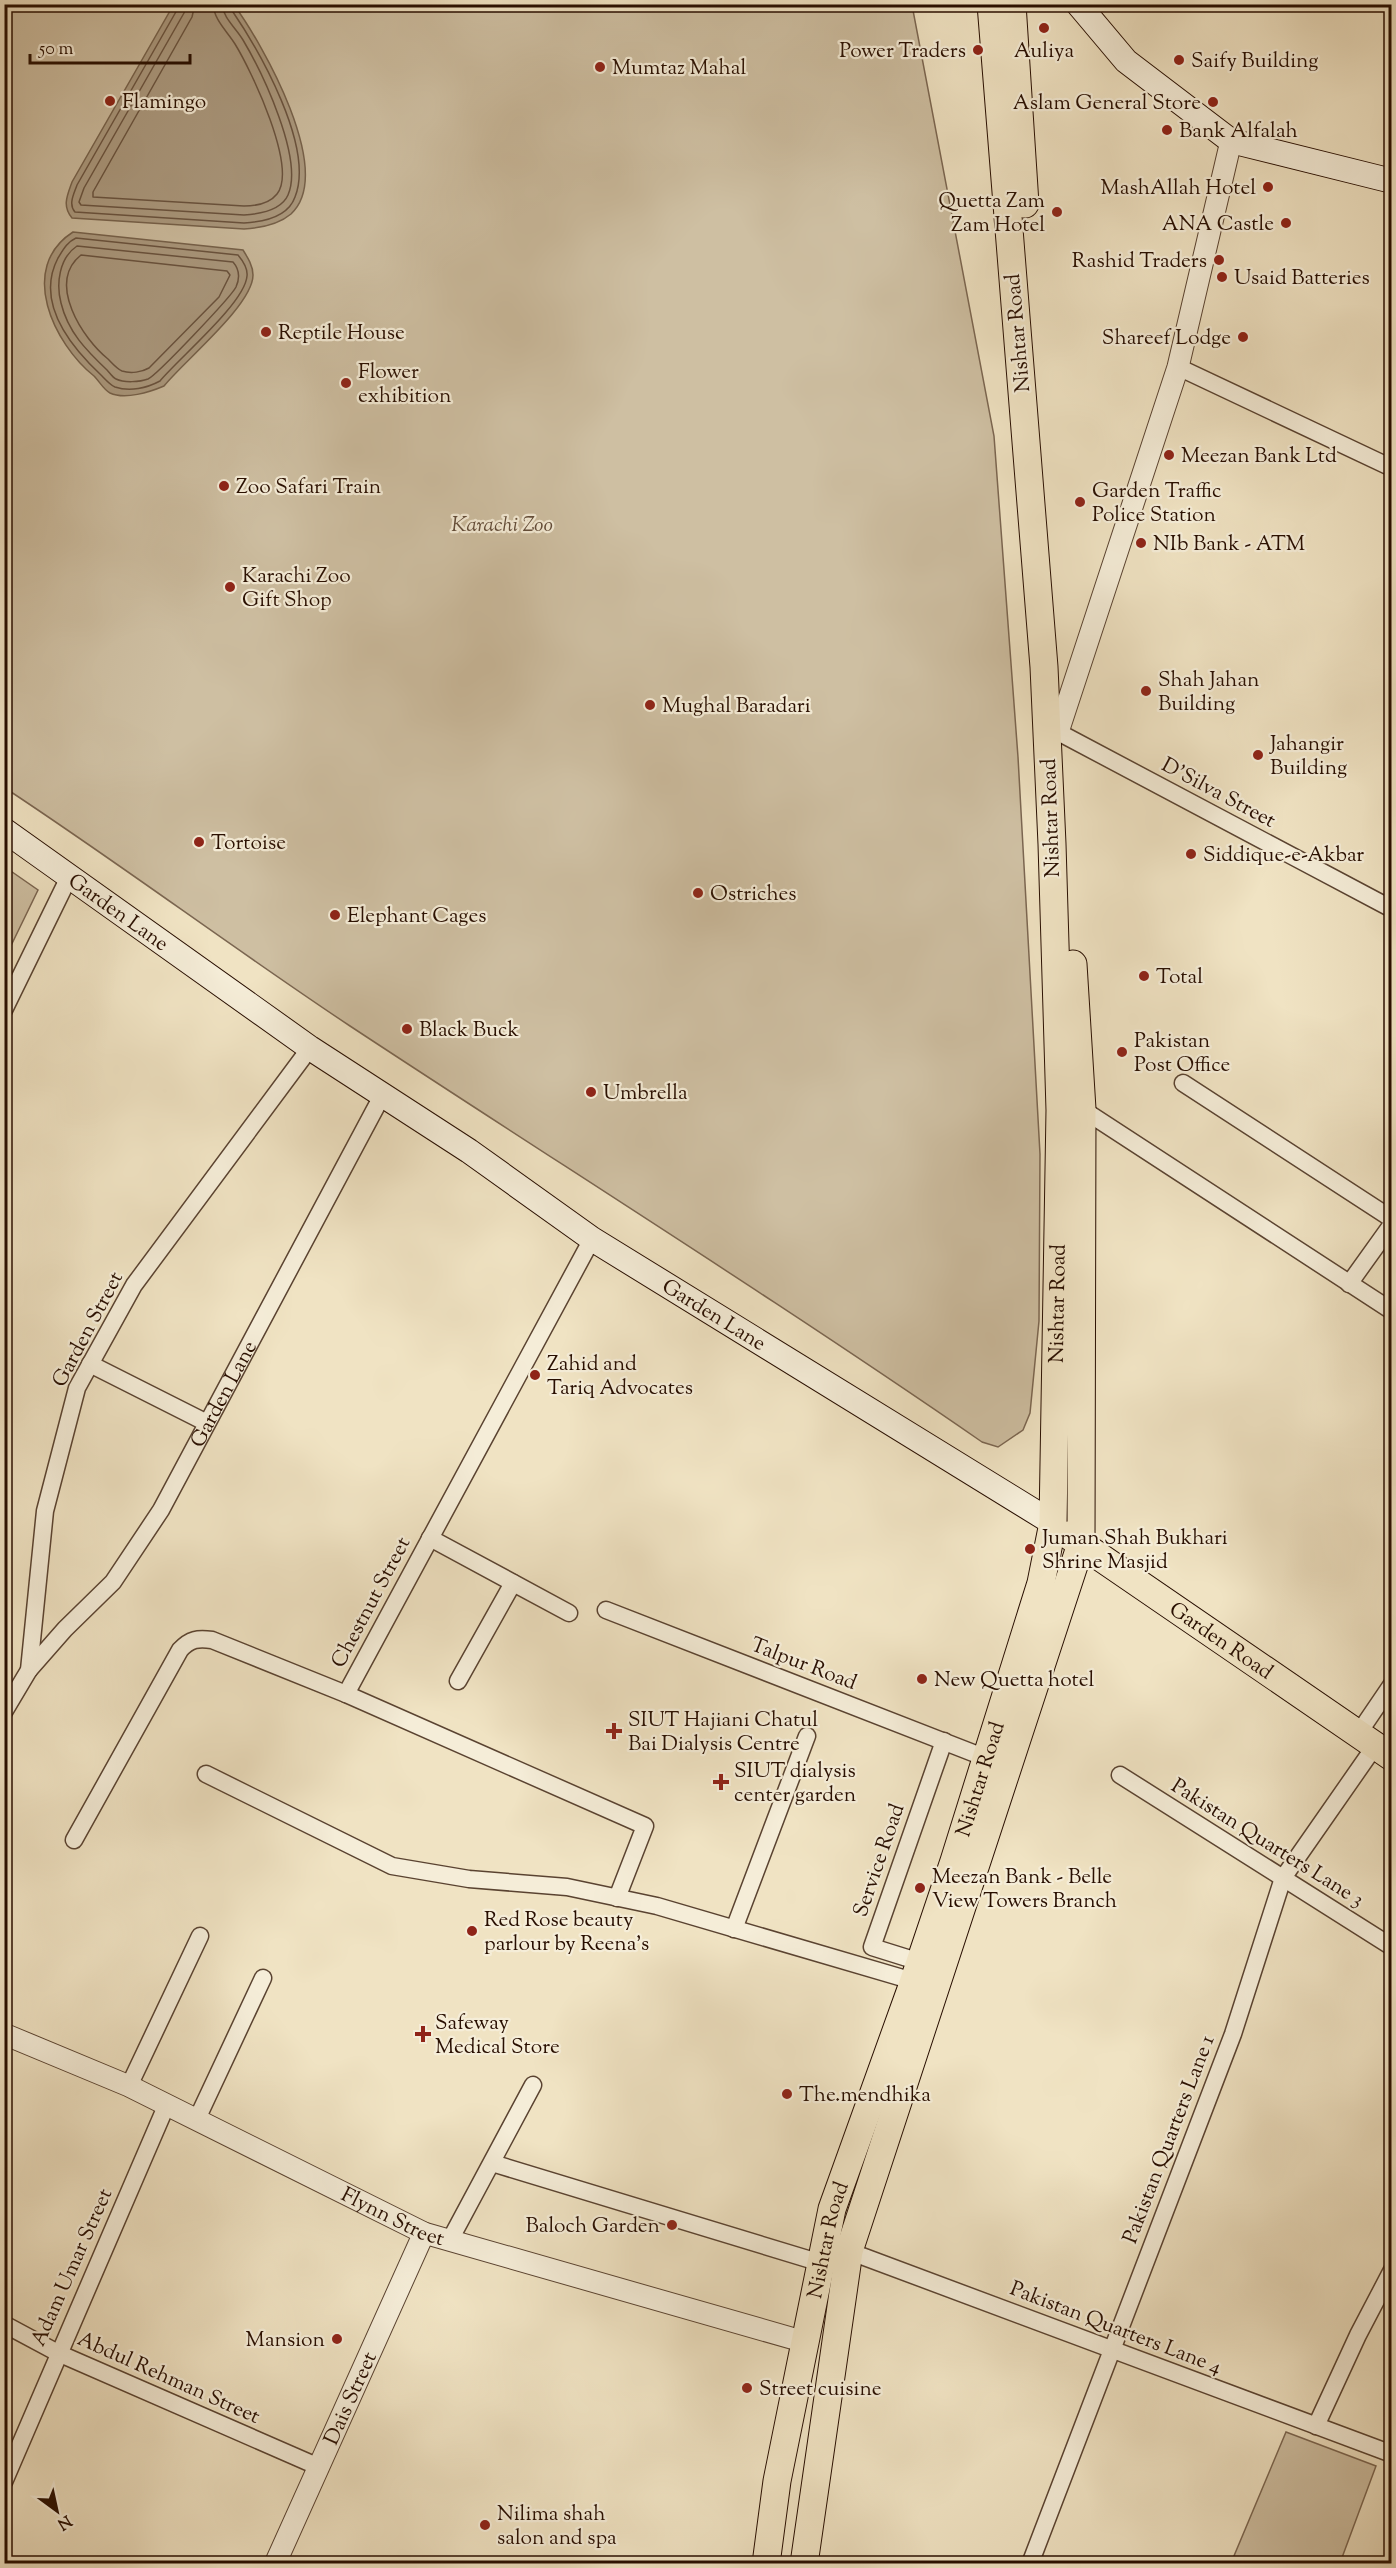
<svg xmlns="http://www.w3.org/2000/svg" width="1396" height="2568" font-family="'Sorts Mill Goudy',serif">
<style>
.green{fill:#cebfa2;stroke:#7b6651;stroke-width:1.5}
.water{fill:#ac9b81;stroke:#77634d;stroke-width:1.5}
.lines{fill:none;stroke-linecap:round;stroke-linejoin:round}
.shore{stroke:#6a5440;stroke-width:1.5}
.minor-casing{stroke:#5a4331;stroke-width:19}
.tertiary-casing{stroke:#5a4331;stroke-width:23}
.secondary-casing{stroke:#280e00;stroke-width:26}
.primary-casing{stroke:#280e00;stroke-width:29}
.minor{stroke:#f5edd8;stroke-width:16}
.tertiary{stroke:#f5edd8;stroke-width:21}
.secondary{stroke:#f5edd8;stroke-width:24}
.primary{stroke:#f0e3c3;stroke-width:27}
.poi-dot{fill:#8f2418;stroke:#f5edd8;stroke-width:2}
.labels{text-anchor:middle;stroke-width:4.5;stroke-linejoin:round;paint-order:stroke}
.poi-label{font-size:21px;fill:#280e00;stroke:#f5edd8;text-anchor:start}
.street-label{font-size:21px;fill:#280e00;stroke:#f5edd8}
.park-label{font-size:21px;font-style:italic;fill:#624c39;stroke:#f5edd8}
</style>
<rect width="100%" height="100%" fill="#f0e3c3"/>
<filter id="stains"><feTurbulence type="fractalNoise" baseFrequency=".00333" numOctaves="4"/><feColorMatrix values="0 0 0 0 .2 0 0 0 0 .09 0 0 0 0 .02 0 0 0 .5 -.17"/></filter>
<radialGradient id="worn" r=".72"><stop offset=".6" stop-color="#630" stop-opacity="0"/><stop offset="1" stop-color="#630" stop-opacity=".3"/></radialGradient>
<g class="green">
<path d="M 4,5 L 912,5 L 994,436 L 1018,757 L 1040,1154 L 1039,1321 L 1030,1413 L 1023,1430 L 998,1447 L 982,1442 C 775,1299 561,1165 350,1026 C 234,949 122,865 5,788 Z"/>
<path d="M 5,867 L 38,890 L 5,958 Z"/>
<path d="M 1286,2432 L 1376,2466 L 1340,2563 L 1231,2563 Z"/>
</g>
<g class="water">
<path d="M 174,4 L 234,5 C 262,43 336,172 291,214 C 278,225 261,228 244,229 L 72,218 C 62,206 67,196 72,182 Z"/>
<path d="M 73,232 L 243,250 C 248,258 253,266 253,275 C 253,305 184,361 164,386 C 150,392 125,400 110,393 C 104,390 99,381 94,376 C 54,344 17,268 73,232 Z"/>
</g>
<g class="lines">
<g class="shore">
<path d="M 178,4 L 177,10 L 77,185 C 74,194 68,204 75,212 L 244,223 C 262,222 288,217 295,197 C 315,147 259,50 231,9 L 230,4"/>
<path d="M 186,4 L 184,13 L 84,188 L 79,202 L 81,205 L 244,215 C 259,214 281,211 288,195 C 304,159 262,72 243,40 C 236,28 223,18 222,4"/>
<path d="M 195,4 L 192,17 L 93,192 L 93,197 L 244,206 C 256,206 269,204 277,194 C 298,168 251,70 235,44 C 227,31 214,20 213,4"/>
<path d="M 76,238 L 238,255 C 243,261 248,268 247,276 C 245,303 179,358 160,381 C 147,388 130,392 115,387 C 110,385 105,379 101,375 C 70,346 35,302 58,258 C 63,250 67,242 76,238 Z"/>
<path d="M 77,246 L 233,262 C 240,270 240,278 236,287 C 231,297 157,375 148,379 C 140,382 124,383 116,379 C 113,378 109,372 107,370 C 86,350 68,332 61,303 C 56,284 59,258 77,246 Z"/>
<path d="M 81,255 L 227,271 L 230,275 L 219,297 L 149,368 C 142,372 131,374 122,371 C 117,369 112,363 108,359 C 83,339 46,283 81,255 Z"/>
</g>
<g class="minor-casing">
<g id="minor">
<path d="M 1178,367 L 1392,468"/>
<path d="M 1058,732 L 1392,909"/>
<path d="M 4,1010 L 69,877"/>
<path d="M 1183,1083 L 1392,1219"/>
<path d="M 1077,1109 L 1082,1109 L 1392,1311"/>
<path d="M 592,1239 L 346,1694 L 645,1826 L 617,1898"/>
<path d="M 1349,1284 L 1392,1224"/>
<path d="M 90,1364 L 207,1423"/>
<path d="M 430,1538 L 569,1613"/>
<path d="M 606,1610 L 986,1758"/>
<path id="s1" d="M 29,1670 L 65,1629 L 113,1582 L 161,1510 L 383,1094"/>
<path d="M 458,1681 L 513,1583"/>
<path d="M 4,1712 L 29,1670 L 45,1511 L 77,1388 L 134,1285 L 310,1048"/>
<path d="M 1358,1734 L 1392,1684"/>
<path d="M 206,1774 L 392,1866 L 469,1879 L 567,1887 L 657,1906 L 913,1981"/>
<path d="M 1120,1775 L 1392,1947"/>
<path d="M 74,1840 L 180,1650 C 190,1639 198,1638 212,1640 L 346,1694"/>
<path d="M 734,1929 L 807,1736"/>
<path d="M 920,1962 L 872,1947 L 944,1741"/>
<path d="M 129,2086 L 200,1936"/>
<path d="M 197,2119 L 263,1978"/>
<path d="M 492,2163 L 821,2263"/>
<path d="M 450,2240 L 533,2085"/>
<path d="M 843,2249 L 1392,2454"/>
<path d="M 4,2324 L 58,2353 L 319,2467"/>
<path d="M 1316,2426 L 1358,2335 L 1392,2270"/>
<path d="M 4,2482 L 167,2104"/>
<path d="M 1030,2564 L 1233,2034 L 1283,1878 L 1375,1746"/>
</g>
</g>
<g class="tertiary-casing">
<g id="tertiary">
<path d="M 1058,732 L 1178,367 L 1231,141"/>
<path id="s2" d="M 4,2034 L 129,2086 L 424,2233 L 805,2342"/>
<path id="s3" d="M 275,2564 L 424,2233"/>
</g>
</g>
<g class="secondary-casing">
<g id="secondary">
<path d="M 1078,4 L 1126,61 L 1231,141 L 1392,181"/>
<path id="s4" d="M 4,830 L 310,1048 L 469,1151 L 592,1239 L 1053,1523"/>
</g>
</g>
<g class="primary-casing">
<g id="primary">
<path d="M 1012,4 L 1025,204"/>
<path id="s5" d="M 1068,1535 L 1392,1757"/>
<path id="s6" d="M 766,2564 L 777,2481 L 832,2209 L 910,1992 L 954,1861 L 1041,1583 L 1053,1523 L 1060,1110 L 1052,844 L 1044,667 L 991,4"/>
<path d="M 804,2564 L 849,2251 L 1081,1544 L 1082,1109 L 1073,964"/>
</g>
</g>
<use href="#minor" class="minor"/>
<use href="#tertiary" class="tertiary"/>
<use href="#secondary" class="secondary"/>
<use href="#primary" class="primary"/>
</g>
<g class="poi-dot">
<circle cx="1044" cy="28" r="6"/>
<circle cx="978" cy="50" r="6"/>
<circle cx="1179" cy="60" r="6"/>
<circle cx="600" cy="67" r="6"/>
<circle cx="110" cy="101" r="6"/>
<circle cx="1213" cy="102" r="6"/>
<circle cx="1167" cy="130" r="6"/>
<circle cx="1268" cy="187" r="6"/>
<circle cx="1057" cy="212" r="6"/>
<circle cx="1286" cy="223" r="6"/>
<circle cx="1219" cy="260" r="6"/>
<circle cx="1222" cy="277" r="6"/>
<circle cx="266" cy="332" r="6"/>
<circle cx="1243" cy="337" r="6"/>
<circle cx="346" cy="383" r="6"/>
<circle cx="1169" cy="455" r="6"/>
<circle cx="224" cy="486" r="6"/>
<circle cx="1080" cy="502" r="6"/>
<circle cx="1141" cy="543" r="6"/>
<circle cx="230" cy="587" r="6"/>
<circle cx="1146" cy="691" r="6"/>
<circle cx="650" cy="705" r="6"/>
<circle cx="1258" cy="755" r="6"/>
<circle cx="199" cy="842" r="6"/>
<circle cx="1191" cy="854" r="6"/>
<circle cx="698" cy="893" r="6"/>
<circle cx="335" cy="915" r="6"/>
<circle cx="1144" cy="976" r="6"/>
<circle cx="407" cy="1029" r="6"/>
<circle cx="1122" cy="1052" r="6"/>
<circle cx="591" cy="1092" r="6"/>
<circle cx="535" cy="1375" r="6"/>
<circle cx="1030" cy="1549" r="6"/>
<circle cx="922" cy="1679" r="6"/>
<path d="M611 1722h6v6h6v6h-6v6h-6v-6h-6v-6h6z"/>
<path d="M718 1773h6v6h6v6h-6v6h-6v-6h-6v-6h6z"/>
<circle cx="920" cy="1888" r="6"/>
<circle cx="472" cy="1931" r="6"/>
<path d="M420 2025h6v6h6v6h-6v6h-6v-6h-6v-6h6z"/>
<circle cx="787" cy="2094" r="6"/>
<circle cx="672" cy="2225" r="6"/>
<circle cx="337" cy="2339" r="6"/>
<circle cx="747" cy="2388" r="6"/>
<circle cx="485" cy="2525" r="6"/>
</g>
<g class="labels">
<g class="poi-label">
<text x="966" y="57" text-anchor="end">Power Traders</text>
<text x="1044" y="57" text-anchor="middle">Auliya</text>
<text x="1191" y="67">Saify Building</text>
<text x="612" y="74">Mumtaz Mahal</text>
<text x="122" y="108">Flamingo</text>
<text x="1201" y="109" text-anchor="end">Aslam General Store</text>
<text x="1179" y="137">Bank Alfalah</text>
<text x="1256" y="194" text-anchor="end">MashAllah Hotel</text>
<text x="1045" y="207" text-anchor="end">Quetta Zam<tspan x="1045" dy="24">Zam Hotel</tspan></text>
<text x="1274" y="230" text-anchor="end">ANA Castle</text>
<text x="1207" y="267" text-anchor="end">Rashid Traders</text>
<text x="1234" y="284">Usaid Batteries</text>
<text x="278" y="339">Reptile House</text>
<text x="1231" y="344" text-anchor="end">Shareef Lodge</text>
<text x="358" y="378">Flower<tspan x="358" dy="24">exhibition</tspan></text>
<text x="1181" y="462">Meezan Bank Ltd</text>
<text x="236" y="493">Zoo Safari Train</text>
<text x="1092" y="497">Garden Traffic<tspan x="1092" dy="24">Police Station</tspan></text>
<text x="1153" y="550">NIb Bank - ATM</text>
<text x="242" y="582">Karachi Zoo<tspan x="242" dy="24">Gift Shop</tspan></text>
<text x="1158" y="686">Shah Jahan<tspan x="1158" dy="24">Building</tspan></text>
<text x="662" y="712">Mughal Baradari</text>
<text x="1270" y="750">Jahangir<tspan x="1270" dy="24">Building</tspan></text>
<text x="211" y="849">Tortoise</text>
<text x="1203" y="861">Siddique-e-Akbar</text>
<text x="710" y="900">Ostriches</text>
<text x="347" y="922">Elephant Cages</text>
<text x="1156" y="983">Total</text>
<text x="419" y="1036">Black Buck</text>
<text x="1134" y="1047">Pakistan<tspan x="1134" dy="24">Post Office</tspan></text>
<text x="603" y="1099">Umbrella</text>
<text x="547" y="1370">Zahid and<tspan x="547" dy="24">Tariq Advocates</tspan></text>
<text x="1042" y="1544">Juman Shah Bukhari<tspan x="1042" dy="24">Shrine Masjid</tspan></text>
<text x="934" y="1686">New Quetta hotel</text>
<text x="628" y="1726">SIUT Hajiani Chatul<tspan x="628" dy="24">Bai Dialysis Centre</tspan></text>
<text x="734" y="1777">SIUT dialysis<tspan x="734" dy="24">center garden</tspan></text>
<text x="932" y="1883">Meezan Bank - Belle<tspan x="932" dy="24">View Towers Branch</tspan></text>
<text x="484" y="1926">Red Rose beauty<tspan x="484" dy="24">parlour by Reena's</tspan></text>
<text x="435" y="2029">Safeway<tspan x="435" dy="24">Medical Store</tspan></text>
<text x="799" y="2101">The.mendhika</text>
<text x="660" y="2232" text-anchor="end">Baloch Garden</text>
<text x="325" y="2346" text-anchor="end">Mansion</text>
<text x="759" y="2395">Street cuisine</text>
<text x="497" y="2520">Nilima shah<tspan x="497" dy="24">salon and spa</tspan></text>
</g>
<g class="street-label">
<text transform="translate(1017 333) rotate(-95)" y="7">Nishtar Road</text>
<text transform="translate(1219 792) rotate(28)" y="7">D'Silva Street</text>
<text transform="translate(1050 818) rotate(-92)" y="7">Nishtar Road</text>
<text dy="7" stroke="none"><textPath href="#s4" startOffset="141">Garden Lane</textPath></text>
<text dy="7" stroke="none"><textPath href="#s6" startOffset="1302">Nishtar Road</textPath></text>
<text dy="7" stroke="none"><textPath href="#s4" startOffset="860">Garden Lane</textPath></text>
<text transform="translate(87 1329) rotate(-62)" y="7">Garden Street</text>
<text dy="7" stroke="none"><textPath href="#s1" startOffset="340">Garden Lane</textPath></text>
<text transform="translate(370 1602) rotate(-62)" y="7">Chestnut Street</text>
<text dy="7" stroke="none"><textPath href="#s5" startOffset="186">Garden Road</textPath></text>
<text transform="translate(804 1663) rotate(21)" y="7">Talpur Road</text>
<text dy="7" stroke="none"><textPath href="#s6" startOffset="816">Nishtar Road</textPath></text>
<text transform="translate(1268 1842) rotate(32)" y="7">Pakistan Quarters Lane 3</text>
<text transform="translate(878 1860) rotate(-71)" y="7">Service Road</text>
<text transform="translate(1168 2139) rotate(-69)" y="7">Pakistan Quarters Lane 1</text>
<text dy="7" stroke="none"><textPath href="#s2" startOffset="430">Flynn Street</textPath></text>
<text dy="7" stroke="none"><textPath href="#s6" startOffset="330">Nishtar Road</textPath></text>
<text transform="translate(71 2267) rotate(-66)" y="7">Adam Umar Street</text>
<text transform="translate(1116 2327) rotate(21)" y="7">Pakistan Quarters Lane 4</text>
<text transform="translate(169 2377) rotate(24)" y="7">Abdul Rehman Street</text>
<text dy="7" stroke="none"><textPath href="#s3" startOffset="182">Dais Street</textPath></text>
</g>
<g class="park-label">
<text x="502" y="531">Karachi Zoo</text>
</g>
</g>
<rect width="1396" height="2568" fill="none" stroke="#f0e3c3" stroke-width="24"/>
<rect x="6" y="6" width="1384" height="2556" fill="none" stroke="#280e00" stroke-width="3"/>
<rect x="12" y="12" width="1372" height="2544" fill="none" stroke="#280e00" stroke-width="1.5"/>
<g transform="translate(57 2511) rotate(147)" stroke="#f5edd8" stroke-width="4.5" paint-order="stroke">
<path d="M0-4.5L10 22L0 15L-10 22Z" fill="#280e00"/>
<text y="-9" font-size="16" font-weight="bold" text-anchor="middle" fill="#280e00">N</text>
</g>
<path d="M30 54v9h160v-9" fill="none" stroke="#280e00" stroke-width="3"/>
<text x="39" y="54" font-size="18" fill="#280e00" stroke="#f5edd8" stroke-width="4.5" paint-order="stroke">50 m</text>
<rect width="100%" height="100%" filter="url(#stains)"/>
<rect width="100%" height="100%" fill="url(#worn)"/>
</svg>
